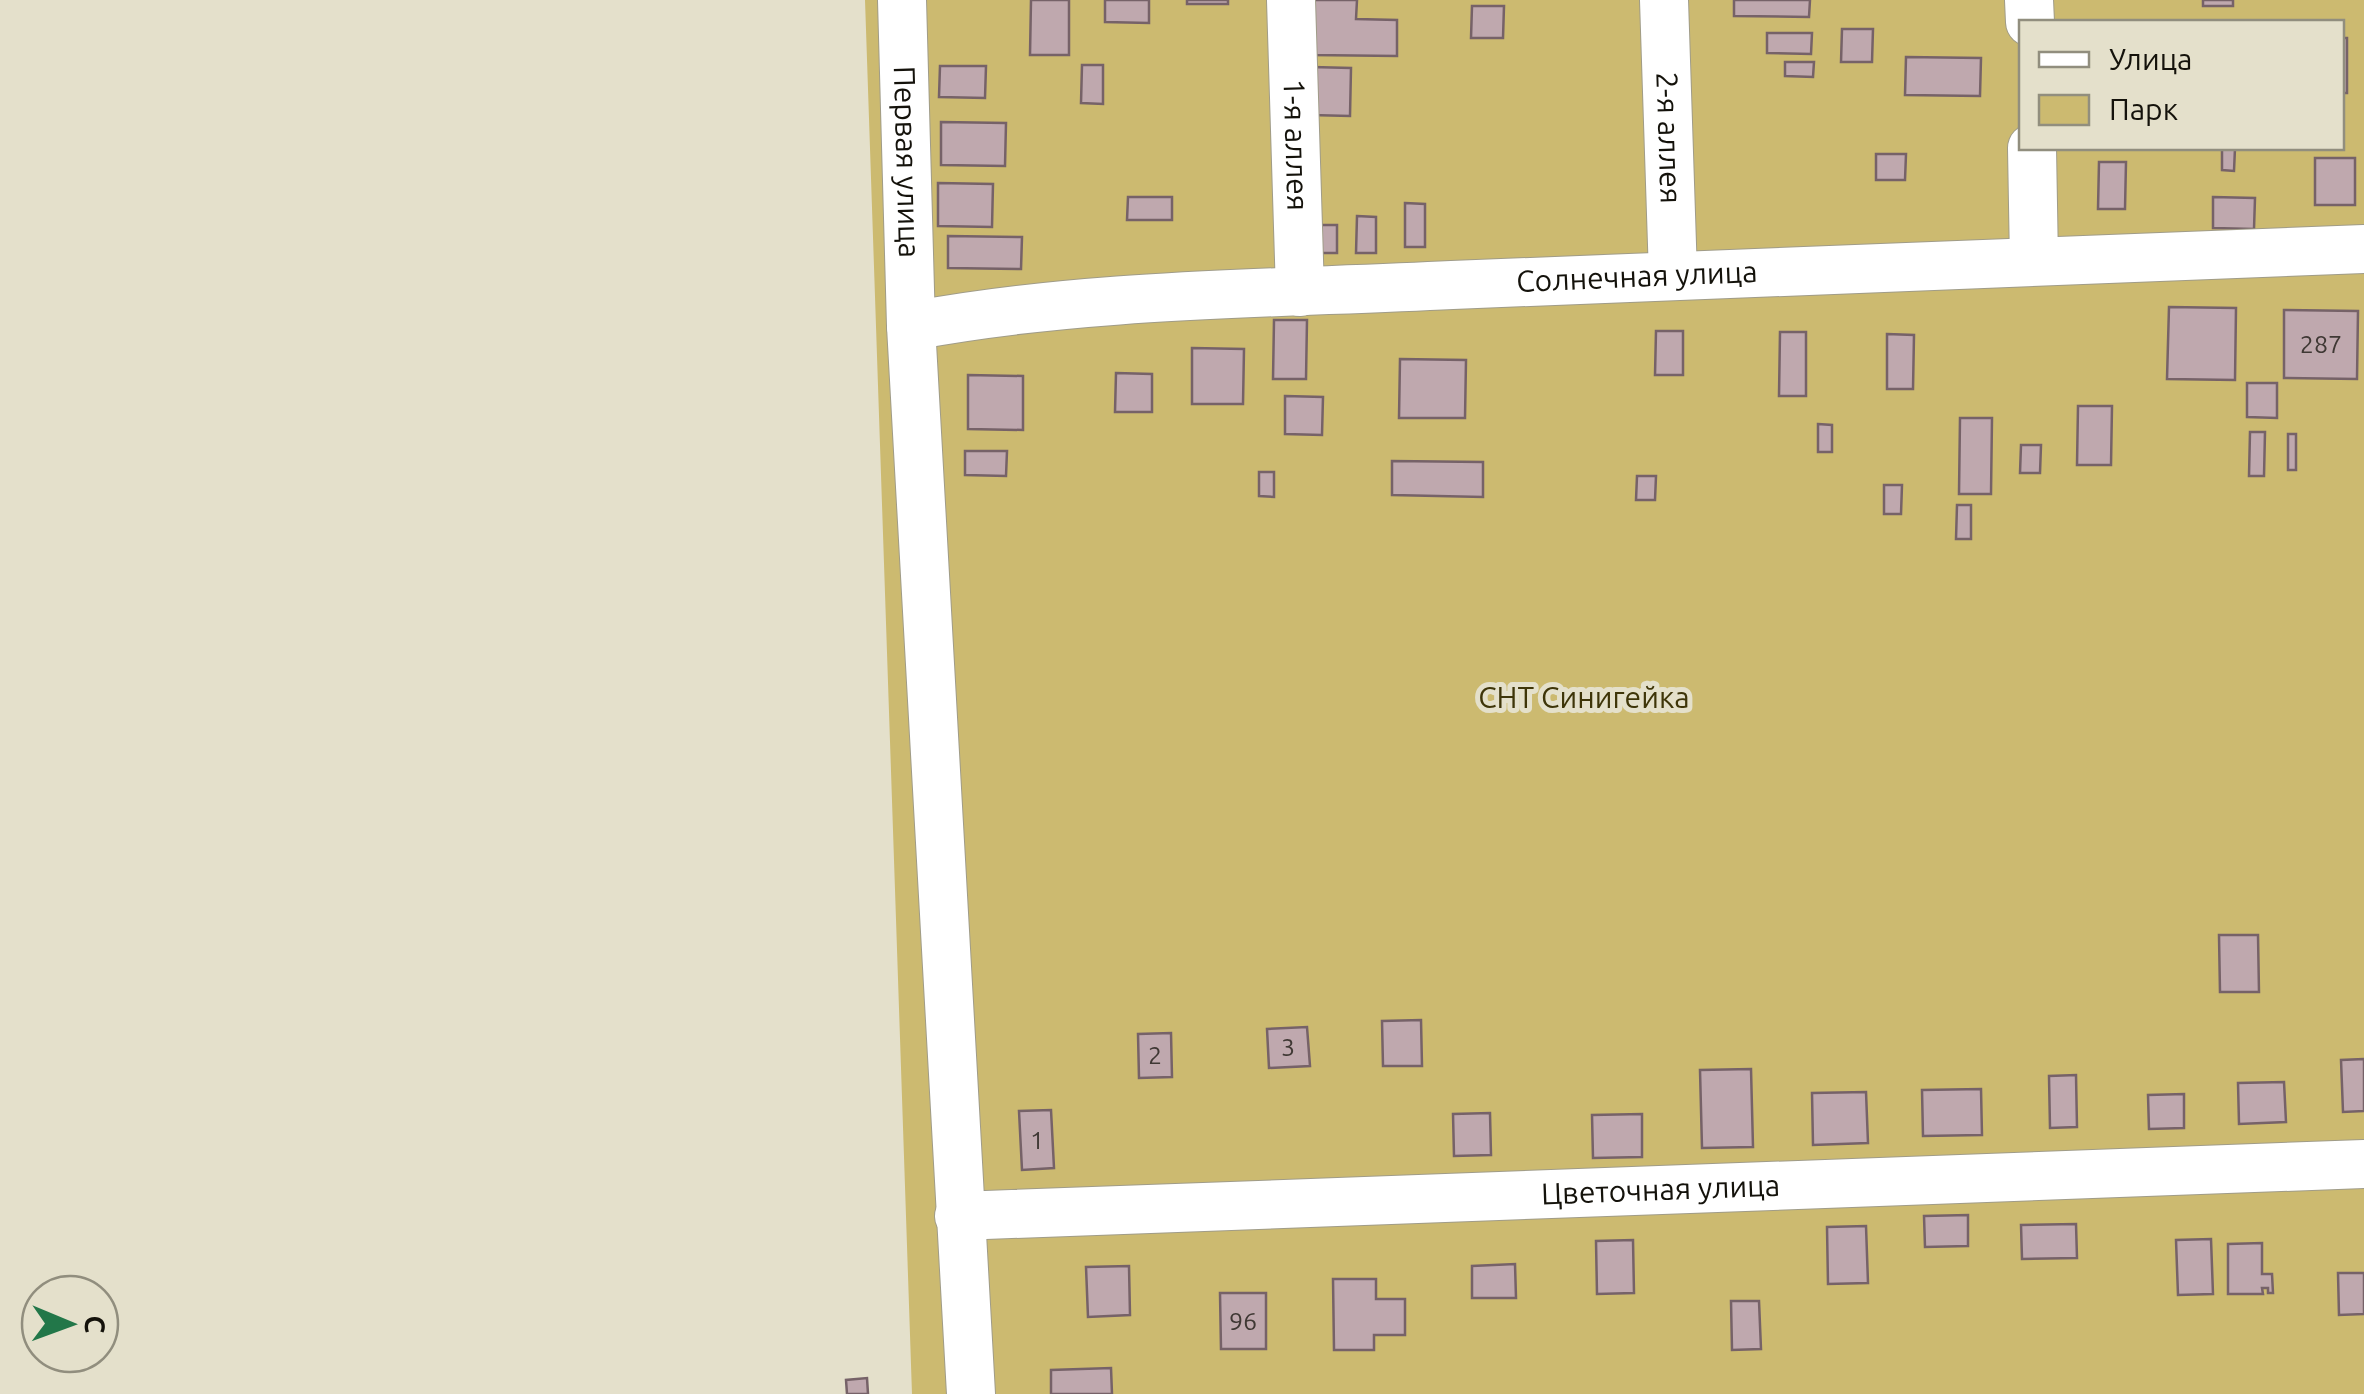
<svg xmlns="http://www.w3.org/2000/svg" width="2364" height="1394" font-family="Ubuntu,sans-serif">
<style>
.green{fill:#ccba70;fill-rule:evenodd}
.building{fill:#bfa8ae;stroke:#766268;stroke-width:2.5}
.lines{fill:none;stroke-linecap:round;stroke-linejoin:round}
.minor-casing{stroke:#a09c88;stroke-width:50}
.minor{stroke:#fff;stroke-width:48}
.labels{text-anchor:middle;stroke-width:10;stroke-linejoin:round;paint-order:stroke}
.number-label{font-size:25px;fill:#3f3834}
.street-label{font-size:30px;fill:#14120b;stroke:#e4e0cb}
.park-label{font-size:30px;fill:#3e3509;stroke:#e4e0cb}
</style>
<rect width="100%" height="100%" fill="#e4e0cb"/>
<path class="green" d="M 865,0 L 2364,0 L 2364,1394 L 912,1394 ZM 2022,22 L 2342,22 L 2342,148 L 2022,148 Z"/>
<g class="building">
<path d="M 1031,0 L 1069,0 L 1069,55 L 1030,55 Z"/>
<path d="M 1105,0 L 1149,0 L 1149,23 L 1105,22 Z"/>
<rect x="1187" y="0" width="41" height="4"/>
<path d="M 1312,0 L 1357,0 L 1356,19 L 1397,20 L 1397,56 L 1311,55 Z"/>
<path d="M 1734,0 L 1810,0 L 1809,17 L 1734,16 Z"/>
<rect x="2203" y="0" width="30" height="6"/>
<path d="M 1472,6 L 1504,6 L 1503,38 L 1471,38 Z"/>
<path d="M 1842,29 L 1873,29 L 1872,62 L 1841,62 Z"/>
<path d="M 1767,33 L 1812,33 L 1811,54 L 1767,53 Z"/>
<rect x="2342" y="38" width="5" height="55"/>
<path d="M 1906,57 L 1981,58 L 1980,96 L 1905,95 Z"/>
<path d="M 1785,62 L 1814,62 L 1813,77 L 1785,76 Z"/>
<path d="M 1082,65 L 1103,65 L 1103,104 L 1081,103 Z"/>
<path d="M 940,66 L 986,66 L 985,98 L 939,97 Z"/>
<path d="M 1312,67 L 1351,68 L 1350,116 L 1311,115 Z"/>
<path d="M 941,122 L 1006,123 L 1005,166 L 941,165 Z"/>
<path d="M 2222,148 L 2235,148 L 2234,171 L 2222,170 Z"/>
<path d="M 1876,154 L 1906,154 L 1905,180 L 1876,180 Z"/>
<rect x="2315" y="158" width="40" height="47"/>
<path d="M 2099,162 L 2126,162 L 2125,209 L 2098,209 Z"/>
<path d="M 938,183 L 993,184 L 992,227 L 938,226 Z"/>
<path d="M 1128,197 L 1172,197 L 1172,220 L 1127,220 Z"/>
<path d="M 2213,197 L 2255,198 L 2254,229 L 2213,228 Z"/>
<path d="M 1405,203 L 1425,204 L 1425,247 L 1405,247 Z"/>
<path d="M 1357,216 L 1376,217 L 1376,253 L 1356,253 Z"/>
<path d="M 1321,225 L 1337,225 L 1337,253 L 1320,253 Z"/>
<path d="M 948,236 L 1022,237 L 1021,269 L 948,268 Z"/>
<path d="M 2169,307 L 2236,308 L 2235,380 L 2167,379 Z"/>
<path d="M 2284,310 L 2358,311 L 2357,379 L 2284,378 Z"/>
<path d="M 1274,320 L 1307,320 L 1306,379 L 1273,379 Z"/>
<path d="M 1656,331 L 1683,331 L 1683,375 L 1655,375 Z"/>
<path d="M 1780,332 L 1806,332 L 1806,396 L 1779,396 Z"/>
<path d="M 1887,334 L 1914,335 L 1913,389 L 1887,389 Z"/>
<path d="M 1192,348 L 1244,349 L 1243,404 L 1192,404 Z"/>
<path d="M 1400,359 L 1466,360 L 1465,418 L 1399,418 Z"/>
<path d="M 1116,373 L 1152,374 L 1152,412 L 1115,412 Z"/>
<path d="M 968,375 L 1023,376 L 1023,430 L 968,429 Z"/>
<path d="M 2247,383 L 2277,383 L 2277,418 L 2247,417 Z"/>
<path d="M 1285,396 L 1323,397 L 1322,435 L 1285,434 Z"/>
<path d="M 2078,406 L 2112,406 L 2111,465 L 2077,465 Z"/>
<path d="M 1960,418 L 1992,418 L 1991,494 L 1959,494 Z"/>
<path d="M 1818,424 L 1832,425 L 1832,452 L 1818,452 Z"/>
<path d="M 2250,432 L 2265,432 L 2264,476 L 2249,476 Z"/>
<rect x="2288" y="434" width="8" height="36"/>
<path d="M 2021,445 L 2041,445 L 2040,473 L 2020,473 Z"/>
<path d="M 965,451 L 1007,451 L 1006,476 L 965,475 Z"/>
<path d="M 1392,461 L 1483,462 L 1483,497 L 1392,495 Z"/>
<path d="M 1259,472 L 1274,472 L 1274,497 L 1259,496 Z"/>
<path d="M 1637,476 L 1656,476 L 1655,500 L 1636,500 Z"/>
<path d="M 1884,485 L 1902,485 L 1901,514 L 1884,514 Z"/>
<path d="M 1957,505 L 1971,505 L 1971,539 L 1956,539 Z"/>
<path d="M 2219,935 L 2258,935 L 2259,992 L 2220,992 Z"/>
<path d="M 1421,1020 L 1422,1066 L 1383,1066 L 1382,1021 Z"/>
<path d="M 1307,1027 L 1310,1066 L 1269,1068 L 1267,1029 Z"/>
<path d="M 1171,1033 L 1172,1077 L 1139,1078 L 1138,1034 Z"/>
<path d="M 2364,1059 L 2364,1111 L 2343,1112 L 2341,1060 Z"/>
<path d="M 1751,1069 L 1753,1147 L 1702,1148 L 1700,1070 Z"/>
<path d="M 2076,1075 L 2077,1127 L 2050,1128 L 2049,1076 Z"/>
<path d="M 2284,1082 L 2286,1122 L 2239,1124 L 2238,1083 Z"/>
<path d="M 1981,1089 L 1982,1135 L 1923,1136 L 1922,1090 Z"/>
<path d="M 1866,1092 L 1868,1143 L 1813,1145 L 1812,1093 Z"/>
<path d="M 2184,1094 L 2184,1128 L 2149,1129 L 2148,1095 Z"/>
<path d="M 1051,1110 L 1054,1168 L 1022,1170 L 1019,1111 Z"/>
<path d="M 1490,1113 L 1491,1155 L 1454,1156 L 1453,1114 Z"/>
<path d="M 1642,1114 L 1642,1157 L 1593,1158 L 1592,1115 Z"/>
<path d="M 1968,1215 L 1968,1246 L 1925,1247 L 1924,1216 Z"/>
<path d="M 2076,1224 L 2077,1258 L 2022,1259 L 2021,1225 Z"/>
<path d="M 1866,1226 L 1868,1283 L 1828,1284 L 1827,1227 Z"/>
<path d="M 2211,1239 L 2213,1294 L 2178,1295 L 2176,1240 Z"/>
<path d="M 1633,1240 L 1634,1293 L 1597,1294 L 1596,1241 Z"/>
<path d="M 2262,1243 L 2262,1274 L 2272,1274 L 2273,1293 L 2268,1293 L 2268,1288 L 2262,1288 L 2263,1294 L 2228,1294 L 2228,1244 Z"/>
<path d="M 1515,1264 L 1516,1298 L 1472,1298 L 1472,1266 Z"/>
<path d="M 1129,1266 L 1130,1315 L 1088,1317 L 1086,1267 Z"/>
<path d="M 2338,1273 L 2364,1273 L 2364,1314 L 2339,1315 Z"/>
<path d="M 1333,1279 L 1376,1279 L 1376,1299 L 1405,1299 L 1405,1335 L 1374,1335 L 1374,1350 L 1334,1350 Z"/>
<path d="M 1220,1293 L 1266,1293 L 1266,1349 L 1221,1349 Z"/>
<path d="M 1731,1301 L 1759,1301 L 1761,1349 L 1732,1350 Z"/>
<path d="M 1111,1368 L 1112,1394 L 1051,1394 L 1051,1370 Z"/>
<path d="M 867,1378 L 868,1394 L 847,1394 L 846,1380 Z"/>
</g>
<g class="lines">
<g class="minor-casing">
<g id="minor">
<path id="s1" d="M 902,0 L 911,326 L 971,1394"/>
<path id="s2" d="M 1291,0 L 1300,292"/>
<path id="s3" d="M 1664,0 L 1673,275"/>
<path d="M 2029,0 L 2030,22"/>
<path d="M 2032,148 L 2034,261"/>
<path id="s4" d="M 911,326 C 1088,293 1272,294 1452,285 C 1756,271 2060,260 2364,249"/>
<path id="s5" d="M 959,1216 L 2364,1164"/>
</g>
</g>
<use href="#minor" class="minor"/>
</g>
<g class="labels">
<g class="number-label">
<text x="2321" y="353">287</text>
<text x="1288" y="1056">3</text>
<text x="1155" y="1064">2</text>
<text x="1037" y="1149">1</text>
<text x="1243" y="1330">96</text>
</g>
<g class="street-label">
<text dy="10" stroke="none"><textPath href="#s3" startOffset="138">2-я аллея</textPath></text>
<text dy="10" stroke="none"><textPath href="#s2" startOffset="145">1-я аллея</textPath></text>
<text dy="10" stroke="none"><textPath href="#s1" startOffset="162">Первая улица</textPath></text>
<text dy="10" stroke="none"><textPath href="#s4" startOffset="728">Солнечная улица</textPath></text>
<text dy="10" stroke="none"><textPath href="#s5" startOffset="702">Цветочная улица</textPath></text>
</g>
<g class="park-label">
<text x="1584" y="708">СНТ Синигейка</text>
</g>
</g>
<rect x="2019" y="20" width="325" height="130" fill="#e4e0cb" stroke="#918e7e" stroke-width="2.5"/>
<rect x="2039" y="52" width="50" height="15" fill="#ffffff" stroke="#918e7e" stroke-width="2.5"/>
<text x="2109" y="70" font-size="30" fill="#14120b">Улица</text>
<rect x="2039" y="95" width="50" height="30" fill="#ccba70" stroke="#918e7e" stroke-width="2.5"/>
<text x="2109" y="120" font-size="30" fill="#14120b">Парк</text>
<g transform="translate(70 1324) rotate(91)"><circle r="48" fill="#e4e0cb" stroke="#918e7e" stroke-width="2.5"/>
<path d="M0-8L18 38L0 25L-18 38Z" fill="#227749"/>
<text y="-15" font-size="28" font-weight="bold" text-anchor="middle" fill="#14120b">С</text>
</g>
</svg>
